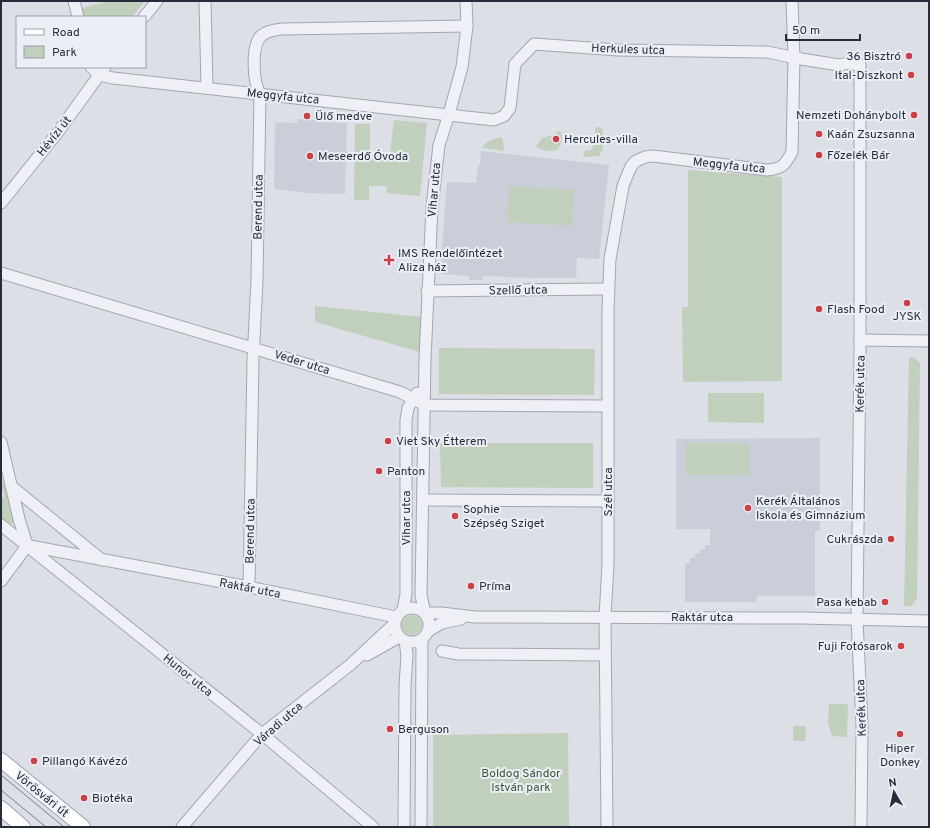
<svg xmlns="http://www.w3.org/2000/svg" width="930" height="828" font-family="Overpass,sans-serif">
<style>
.built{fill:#caced8}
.green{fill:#c0d0bd}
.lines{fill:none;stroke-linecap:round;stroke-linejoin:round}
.minor-casing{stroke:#a2a6b0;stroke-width:13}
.major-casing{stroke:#9ba2b2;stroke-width:16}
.minor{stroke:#eef0f5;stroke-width:11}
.major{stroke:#fff;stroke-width:14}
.tram{stroke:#757d90;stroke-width:1}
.poi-dot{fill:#ce3e45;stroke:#ebeef4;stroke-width:1.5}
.labels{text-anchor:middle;stroke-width:4;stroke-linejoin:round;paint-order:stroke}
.street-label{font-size:12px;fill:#262c3c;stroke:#ebeef4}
.poi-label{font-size:12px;fill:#262c3c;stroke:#ebeef4;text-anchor:start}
.park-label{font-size:12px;fill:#365833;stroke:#ebeef4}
</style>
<rect width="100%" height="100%" fill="#dcdfe6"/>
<g class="built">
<path d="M 315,113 L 323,114 L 323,122 L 347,123 L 345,194 L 308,193 L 274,189 L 275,122 L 297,123 L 298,119 L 315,120 Z"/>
<path d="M 481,151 L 609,165 L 599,259 L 577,258 L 576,278 L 533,278 L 483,276 L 482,280 L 469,280 L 469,276 L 440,274 L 447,182 L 476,183 L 478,165 L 480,165 Z"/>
<path d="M 820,438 L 820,531 L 815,531 L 815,596 L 757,596 L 756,602 L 685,602 L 685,563 L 690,563 L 690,558 L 695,558 L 696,553 L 700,553 L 700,549 L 705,549 L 705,545 L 710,545 L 710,529 L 676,529 L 676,439 Z"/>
</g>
<g class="green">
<path d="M 109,1 L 145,1 L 132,17 L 84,17 L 82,8 Z"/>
<path d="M 394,120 L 427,123 L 420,196 L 386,193 L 387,186 L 369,186 L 369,200 L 354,200 L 355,124 L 370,124 L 370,153 L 390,153 Z"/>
<path d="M 598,127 L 602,128 C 604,138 605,147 599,156 L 584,157 L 583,155 L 586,150 L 591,150 C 596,142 596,137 595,128 Z"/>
<path d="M 559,131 L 561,132 L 562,140 L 558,149 C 550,153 543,151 536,146 L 542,138 L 553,135 Z"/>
<path d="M 500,137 L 503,140 L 504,151 L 482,148 L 487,142 Z"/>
<path d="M 688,170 L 782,177 L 782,381 L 683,382 L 682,307 L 688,307 Z"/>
<path d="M 509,186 L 574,190 L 572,226 L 507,222 Z"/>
<path d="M 315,306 L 421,317 L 420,352 L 315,322 Z"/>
<path d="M 439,348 L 595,349 L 594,395 L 439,394 Z"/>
<path d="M 909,357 L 915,358 L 920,363 L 917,597 L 915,602 L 911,606 L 904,606 Z"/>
<path d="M 708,393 L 764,393 L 764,423 L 708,422 Z"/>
<path d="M 440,443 L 593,443 L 593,488 L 441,487 Z"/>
<rect x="686" y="443" width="63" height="32"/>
<path d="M 1,482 L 5,484 L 13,519 L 13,523 L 10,525 L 1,518 L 1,497 L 4,497 L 4,491 L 1,491 Z"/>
<circle cx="412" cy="625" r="10"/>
<path d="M 829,704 L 848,704 L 847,737 L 832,736 L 828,723 Z"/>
<path d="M 793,726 L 806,726 L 805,741 L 793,741 Z"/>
<path d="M 568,733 L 569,827 L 433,827 L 433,735 Z"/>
</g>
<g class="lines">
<g class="minor-casing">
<g id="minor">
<path d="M 74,1 L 78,17"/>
<path d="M 205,1 L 207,88"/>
<path d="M 466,1 L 467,26 L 462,67 L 449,114 L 439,145 L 432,207 L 425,359 L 421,595 L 425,613 L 441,613 L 475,617 L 802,618 L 929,621"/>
<path d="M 144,17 L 157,1"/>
<path d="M 91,67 L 99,75 L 113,78 L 494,120 L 504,116 L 510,108 L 515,64 L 534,44 L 618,50 L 767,52 L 801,59 L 839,65 L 849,63 L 860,65 L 860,350 L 857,619 L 862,726 L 861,827"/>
<path d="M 1,203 L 58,132 L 105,67"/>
<path d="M 1,273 L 400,392 L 425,405 L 608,406"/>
<path d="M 427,291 L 608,289"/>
<path d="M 860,340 L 929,341"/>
<path d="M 1,442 L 19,519 L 27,545"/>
<path d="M 11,486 L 102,560"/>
<path d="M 423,500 L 608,501"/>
<path d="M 1,525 L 262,734 L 373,827"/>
<path d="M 30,546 L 249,587 L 396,617"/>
<path d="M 1,581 L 27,546"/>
<path d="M 249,587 L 253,360 L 257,280 L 260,94 C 253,82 251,46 261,36 C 266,31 275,30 282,29 L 467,26"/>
<circle cx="412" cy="625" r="17"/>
<path d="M 403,610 L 406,594 L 406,420 L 408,408 L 417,393"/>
<path d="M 428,631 L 442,623 L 461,619"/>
<path d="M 442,651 L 458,654 L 605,655"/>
<path d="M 367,655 L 399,637"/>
<path d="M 182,827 L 262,734 L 350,665 L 394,624"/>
<path d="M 404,827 L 405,686 L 407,655 L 405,641"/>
<path d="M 421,827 L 422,639"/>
<path d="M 607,827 L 605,617 L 608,565 L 608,310 L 610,259 L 623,186 L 629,171 L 632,165 L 636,161 L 645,157 L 653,156 L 767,170 C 782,169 785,165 792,152 L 794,58 L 792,1"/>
</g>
</g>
<g class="major-casing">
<g id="major">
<path d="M 1,760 L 83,827"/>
<path d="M 1,808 L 23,827"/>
</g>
</g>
<use href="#minor" class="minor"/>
<use href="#major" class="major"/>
<g class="tram">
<path d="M 1,775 L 64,827"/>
<path d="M 1,790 L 46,827"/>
</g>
</g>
<g class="poi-dot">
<circle cx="909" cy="56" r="4"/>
<circle cx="911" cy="75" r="4"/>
<circle cx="914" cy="115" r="4"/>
<circle cx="307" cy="116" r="4"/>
<circle cx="819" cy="134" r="4"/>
<circle cx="556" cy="139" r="4"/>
<circle cx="819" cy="155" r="4"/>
<circle cx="310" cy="156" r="4"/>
<path d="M387 254h4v4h4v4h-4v4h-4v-4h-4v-4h4z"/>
<circle cx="907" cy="303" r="4"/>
<circle cx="819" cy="309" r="4"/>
<circle cx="388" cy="441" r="4"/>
<circle cx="379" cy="471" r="4"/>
<circle cx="748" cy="508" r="4"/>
<circle cx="455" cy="516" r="4"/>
<circle cx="891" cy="539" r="4"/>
<circle cx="471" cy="586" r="4"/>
<circle cx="885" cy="602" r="4"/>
<circle cx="901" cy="646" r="4"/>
<circle cx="390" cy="729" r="4"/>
<circle cx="900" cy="734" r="4"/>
<circle cx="34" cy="761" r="4"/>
<circle cx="84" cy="798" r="4"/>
</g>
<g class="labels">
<g class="street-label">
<text transform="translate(628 49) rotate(2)" y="4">Herkules utca</text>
<text transform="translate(283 96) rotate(6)" y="4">Meggyfa utca</text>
<text transform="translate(54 136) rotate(-52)" y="4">Hévízi út</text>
<text transform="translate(729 165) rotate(6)" y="4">Meggyfa utca</text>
<text transform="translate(434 190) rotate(-85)" y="4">Vihar utca</text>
<text transform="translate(258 207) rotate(-89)" y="4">Berend utca</text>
<text transform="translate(518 290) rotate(-1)" y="4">Szellő utca</text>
<text transform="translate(302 362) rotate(17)" y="4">Veder utca</text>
<text transform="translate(860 384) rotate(-89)" y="4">Kerék utca</text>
<text transform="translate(608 492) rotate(-90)" y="4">Szél utca</text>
<text transform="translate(406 518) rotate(-90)" y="4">Vihar utca</text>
<text transform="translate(250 531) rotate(-89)" y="4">Berend utca</text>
<text transform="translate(250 588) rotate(11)" y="4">Raktár utca</text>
<text x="702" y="621">Raktár utca</text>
<text transform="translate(188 675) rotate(39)" y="4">Hunor utca</text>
<text transform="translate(861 708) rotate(-92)" y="4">Kerék utca</text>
<text transform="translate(278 724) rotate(-41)" y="4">Váradi utca</text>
<text transform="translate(42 794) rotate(39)" y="4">Vörösvári út</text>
</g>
<g class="poi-label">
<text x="901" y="60" text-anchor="end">36 Bisztró</text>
<text x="903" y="79" text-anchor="end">Ital-Diszkont</text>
<text x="906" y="119" text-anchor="end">Nemzeti Dohánybolt</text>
<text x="315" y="120">Ülő medve</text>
<text x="827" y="138">Kaán Zsuzsanna</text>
<text x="564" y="143">Hercules-villa</text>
<text x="827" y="159">Főzelék Bár</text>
<text x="318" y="160">Meseerdő Óvoda</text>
<text x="398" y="257">IMS Rendelőintézet<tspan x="398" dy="14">Aliza ház</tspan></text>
<text x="827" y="313">Flash Food</text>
<text x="907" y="320" text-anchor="middle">JYSK</text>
<text x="396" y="445">Viet Sky Étterem</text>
<text x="387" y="475">Panton</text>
<text x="756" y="505">Kerék Általános<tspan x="756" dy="14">Iskola és Gimnázium</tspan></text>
<text x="463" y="513">Sophie<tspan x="463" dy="14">Szépség Sziget</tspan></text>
<text x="883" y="543" text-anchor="end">Cukrászda</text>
<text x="479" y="590">Príma</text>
<text x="877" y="606" text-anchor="end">Pasa kebab</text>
<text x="893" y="650" text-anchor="end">Fuji Fotósarok</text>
<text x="398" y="733">Berguson</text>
<text x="900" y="752" text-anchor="middle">Hiper<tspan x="900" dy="14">Donkey</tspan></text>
<text x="42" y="765">Pillangó Kávézó</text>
<text x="92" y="802">Biotéka</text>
</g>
<g class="park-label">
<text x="521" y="777">Boldog Sándor<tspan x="521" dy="14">István park</tspan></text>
</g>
</g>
<rect width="930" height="828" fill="none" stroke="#262c3c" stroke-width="4"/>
<rect x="16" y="16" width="130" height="52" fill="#ebeef4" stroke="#9ca0aa"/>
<rect x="24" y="29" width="20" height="6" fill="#ffffff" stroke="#9ca0aa"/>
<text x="52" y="36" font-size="12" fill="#262c3c">Road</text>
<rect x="24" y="46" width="20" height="12" fill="#c0d0bd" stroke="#9ca0aa"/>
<text x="52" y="56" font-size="12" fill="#262c3c">Park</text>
<g transform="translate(894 792) rotate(351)" stroke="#ebeef4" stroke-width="3" paint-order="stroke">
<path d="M0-3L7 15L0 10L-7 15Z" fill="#262c3c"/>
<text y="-6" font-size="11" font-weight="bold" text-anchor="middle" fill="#262c3c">N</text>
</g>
<path d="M786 34v6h74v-6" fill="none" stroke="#262c3c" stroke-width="2"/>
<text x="792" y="34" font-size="12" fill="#262c3c" stroke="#ebeef4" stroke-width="3" paint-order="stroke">50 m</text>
</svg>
